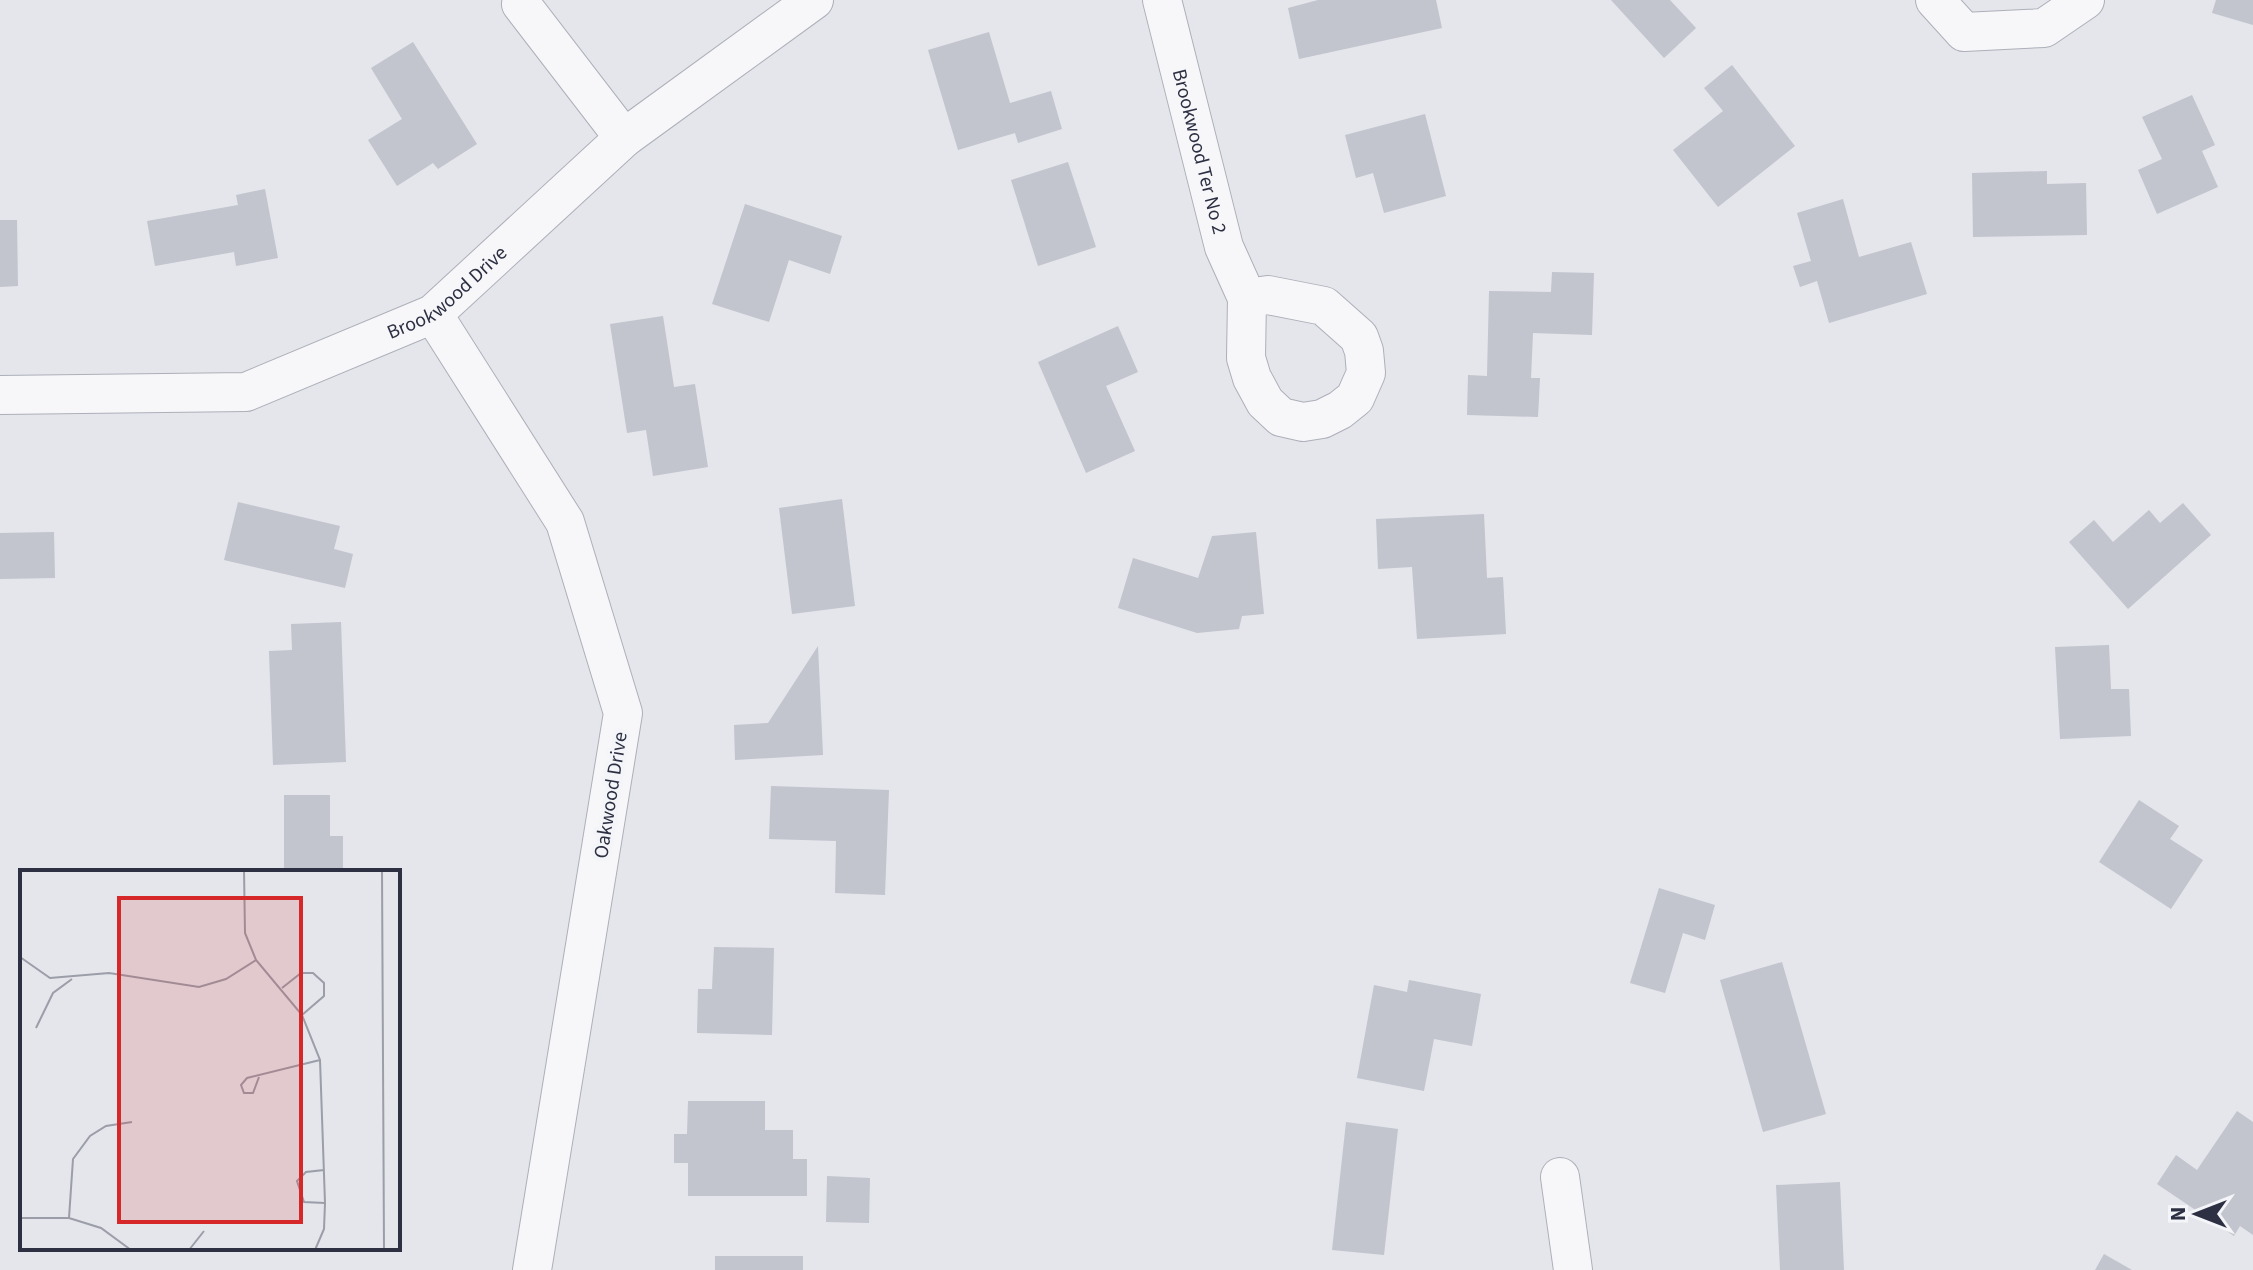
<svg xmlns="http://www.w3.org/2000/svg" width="2253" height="1270" font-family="'Source Sans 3',sans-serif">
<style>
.building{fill:#c2c4ce}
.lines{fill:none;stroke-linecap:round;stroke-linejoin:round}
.street-casing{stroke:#adafb9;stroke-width:40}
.street{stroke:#f7f7fa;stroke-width:38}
.labels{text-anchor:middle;stroke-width:8;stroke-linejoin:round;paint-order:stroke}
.street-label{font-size:20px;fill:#2d3043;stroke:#f4f5f8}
.inset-road{fill:none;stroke:#9b9da8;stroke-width:2}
.view{fill:#d62828;fill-opacity:0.15;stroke:#d62828;stroke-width:4}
.inset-edge{fill:none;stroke:#2d3043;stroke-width:4}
</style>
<rect width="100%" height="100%" fill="#e4e6eb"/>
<g class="building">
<path d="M 1318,0 L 1436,0 L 1442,28 L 1299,59 L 1288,8 Z"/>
<path d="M 1611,0 L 1670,0 L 1696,28 L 1664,58 Z"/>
<path d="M 2216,0 L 2253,0 L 2253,25 L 2212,13 Z"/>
<path d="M 989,32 L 1010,103 L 1051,91 L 1062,129 L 1018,143 L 1015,133 L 958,150 L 928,50 Z"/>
<path d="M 413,42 L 477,144 L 438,169 L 433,163 L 397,186 L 368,140 L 402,119 L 371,68 Z"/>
<path d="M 1732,65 L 1795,146 L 1718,207 L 1673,150 L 1723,111 L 1704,88 Z"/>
<path d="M 2192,95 L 2215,145 L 2202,151 L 2218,187 L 2157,214 L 2138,170 L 2162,159 L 2142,117 Z"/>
<path d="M 1425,114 L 1446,196 L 1384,213 L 1373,173 L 1356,178 L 1345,135 Z"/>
<path d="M 1068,162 L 1096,247 L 1038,266 L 1011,180 Z"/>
<path d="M 2047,171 L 2047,184 L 2086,183 L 2087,235 L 1973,237 L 1972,173 Z"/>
<path d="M 265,189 L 278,258 L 236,266 L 234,252 L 155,266 L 147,221 L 238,205 L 236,195 Z"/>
<path d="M 1843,199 L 1859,257 L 1911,242 L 1927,294 L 1829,323 L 1817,281 L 1800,287 L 1793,266 L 1811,261 L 1797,213 Z"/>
<path d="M 745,204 L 842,236 L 830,274 L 789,260 L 769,322 L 712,304 Z"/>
<path d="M 0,220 L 17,220 L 18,286 L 0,287 Z"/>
<path d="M 1552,272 L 1594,273 L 1592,335 L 1533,333 L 1531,378 L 1540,378 L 1538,417 L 1467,415 L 1468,375 L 1487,376 L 1489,291 L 1551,292 Z"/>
<path d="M 663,316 L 674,387 L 695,384 L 708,467 L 653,476 L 646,430 L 627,433 L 610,324 Z"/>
<path d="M 1118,326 L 1138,372 L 1106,386 L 1135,451 L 1086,473 L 1038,362 Z"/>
<path d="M 842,499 L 855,606 L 792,614 L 779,508 Z"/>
<path d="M 238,502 L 340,526 L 334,549 L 353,554 L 345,588 L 224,560 Z"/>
<path d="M 2183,503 L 2211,535 L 2128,609 L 2069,542 L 2094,520 L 2113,542 L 2149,510 L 2160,523 Z"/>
<path d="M 1484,514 L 1487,578 L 1503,577 L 1506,634 L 1417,639 L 1412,567 L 1378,569 L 1376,519 Z"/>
<path d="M 54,532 L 55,578 L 0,579 L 0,533 Z"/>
<path d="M 1256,532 L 1264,614 L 1242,616 L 1239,629 L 1197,633 L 1118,608 L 1133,558 L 1198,578 L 1212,536 Z"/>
<path d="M 341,622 L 346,762 L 273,765 L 269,651 L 292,650 L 291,624 Z"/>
<path d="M 2109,645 L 2111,689 L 2129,689 L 2131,736 L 2060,739 L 2055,647 Z"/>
<path d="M 818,646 L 823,755 L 735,760 L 734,725 L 768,723 Z"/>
<path d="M 771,786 L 889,790 L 885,895 L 835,893 L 836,841 L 769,839 Z"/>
<path d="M 284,795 L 330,795 L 330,836 L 343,836 L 343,872 L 284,872 Z"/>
<path d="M 2139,800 L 2179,826 L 2170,839 L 2203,860 L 2171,909 L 2099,862 Z"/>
<path d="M 1659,888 L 1715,905 L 1705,940 L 1683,933 L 1665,993 L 1630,983 Z"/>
<path d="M 714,947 L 774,948 L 772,1035 L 697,1033 L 698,989 L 712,989 Z"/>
<path d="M 1782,962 L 1826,1114 L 1763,1132 L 1720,980 Z"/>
<path d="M 1409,980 L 1481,994 L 1472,1046 L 1434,1039 L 1424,1091 L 1357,1078 L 1374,985 L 1407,992 Z"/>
<path d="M 688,1101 L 765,1101 L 765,1130 L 793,1130 L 793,1159 L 807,1159 L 807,1196 L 688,1196 L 688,1163 L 674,1163 L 674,1134 L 687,1134 Z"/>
<path d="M 2237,1111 L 2253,1122 L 2253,1235 L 2240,1226 L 2234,1236 L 2157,1184 L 2176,1155 L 2197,1170 Z"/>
<path d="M 1346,1122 L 1398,1129 L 1384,1255 L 1332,1250 Z"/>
<path d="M 827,1176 L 870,1178 L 869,1223 L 826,1222 Z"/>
<path d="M 1840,1182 L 1844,1270 L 1780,1270 L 1776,1185 Z"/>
<path d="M 2104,1254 L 2132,1270 L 2095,1270 Z"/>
<rect x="715" y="1256" width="88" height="14"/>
</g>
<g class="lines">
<g class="street-casing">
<g id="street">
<path d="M 522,0 L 521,4 L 624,138"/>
<path id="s1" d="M 1162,0 L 1224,247 L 1247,298 L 1246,358 L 1252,378 L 1265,402 L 1281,417 L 1303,422 L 1322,419 L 1340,410 L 1355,398 L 1366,373 L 1364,351 L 1359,337 L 1324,306 L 1268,295 L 1247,298"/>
<path d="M 1935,0 L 1964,32 L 2044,28 L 2085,0"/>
<path d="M 433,314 L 565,522 L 623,713 L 532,1270"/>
<path id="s2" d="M 0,395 L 246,392 L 433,314 L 624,138 L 814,0"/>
<path d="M 1560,1177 L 1573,1270"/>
</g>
</g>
<use href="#street" class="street"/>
</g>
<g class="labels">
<g class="street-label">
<text dy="7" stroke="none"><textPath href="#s1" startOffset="156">Brookwood Ter No 2</textPath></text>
<text dy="7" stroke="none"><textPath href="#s2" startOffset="472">Brookwood Drive</textPath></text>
<text transform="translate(610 795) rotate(-81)" y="7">Oakwood Drive</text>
</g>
</g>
<g transform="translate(20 870)">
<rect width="380" height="380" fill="#e4e6eb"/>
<path class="inset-road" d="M 224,0 L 225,63 L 236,90 L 282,145 L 300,190 L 305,333 L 304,359 L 295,380M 362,0 L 364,380M 0,87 L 30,108 L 89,103 L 179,117 L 206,109 L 236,90M 380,114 L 380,141M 262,118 L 281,103 L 293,103 L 304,113 L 304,126 L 282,145M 16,158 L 33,123 L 52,109M 239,207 L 233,223 L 224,223 L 221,215 L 227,208 L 300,190M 304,300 L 286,302 L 277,311 L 284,332 L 305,333M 0,348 L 49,348 L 81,358 L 111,380M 49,348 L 53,289 L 70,266 L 86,256 L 112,252M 169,380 L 184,361"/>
<path class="view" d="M 99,28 L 281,28 L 281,352 L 99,352 Z"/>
<rect width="380" height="380" class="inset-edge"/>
</g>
<g transform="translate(2197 1214) rotate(270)" stroke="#f4f5f8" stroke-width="6" paint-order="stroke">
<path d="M0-6L14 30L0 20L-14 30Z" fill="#2d3043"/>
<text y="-12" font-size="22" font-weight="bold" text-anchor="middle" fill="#2d3043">N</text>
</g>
</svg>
